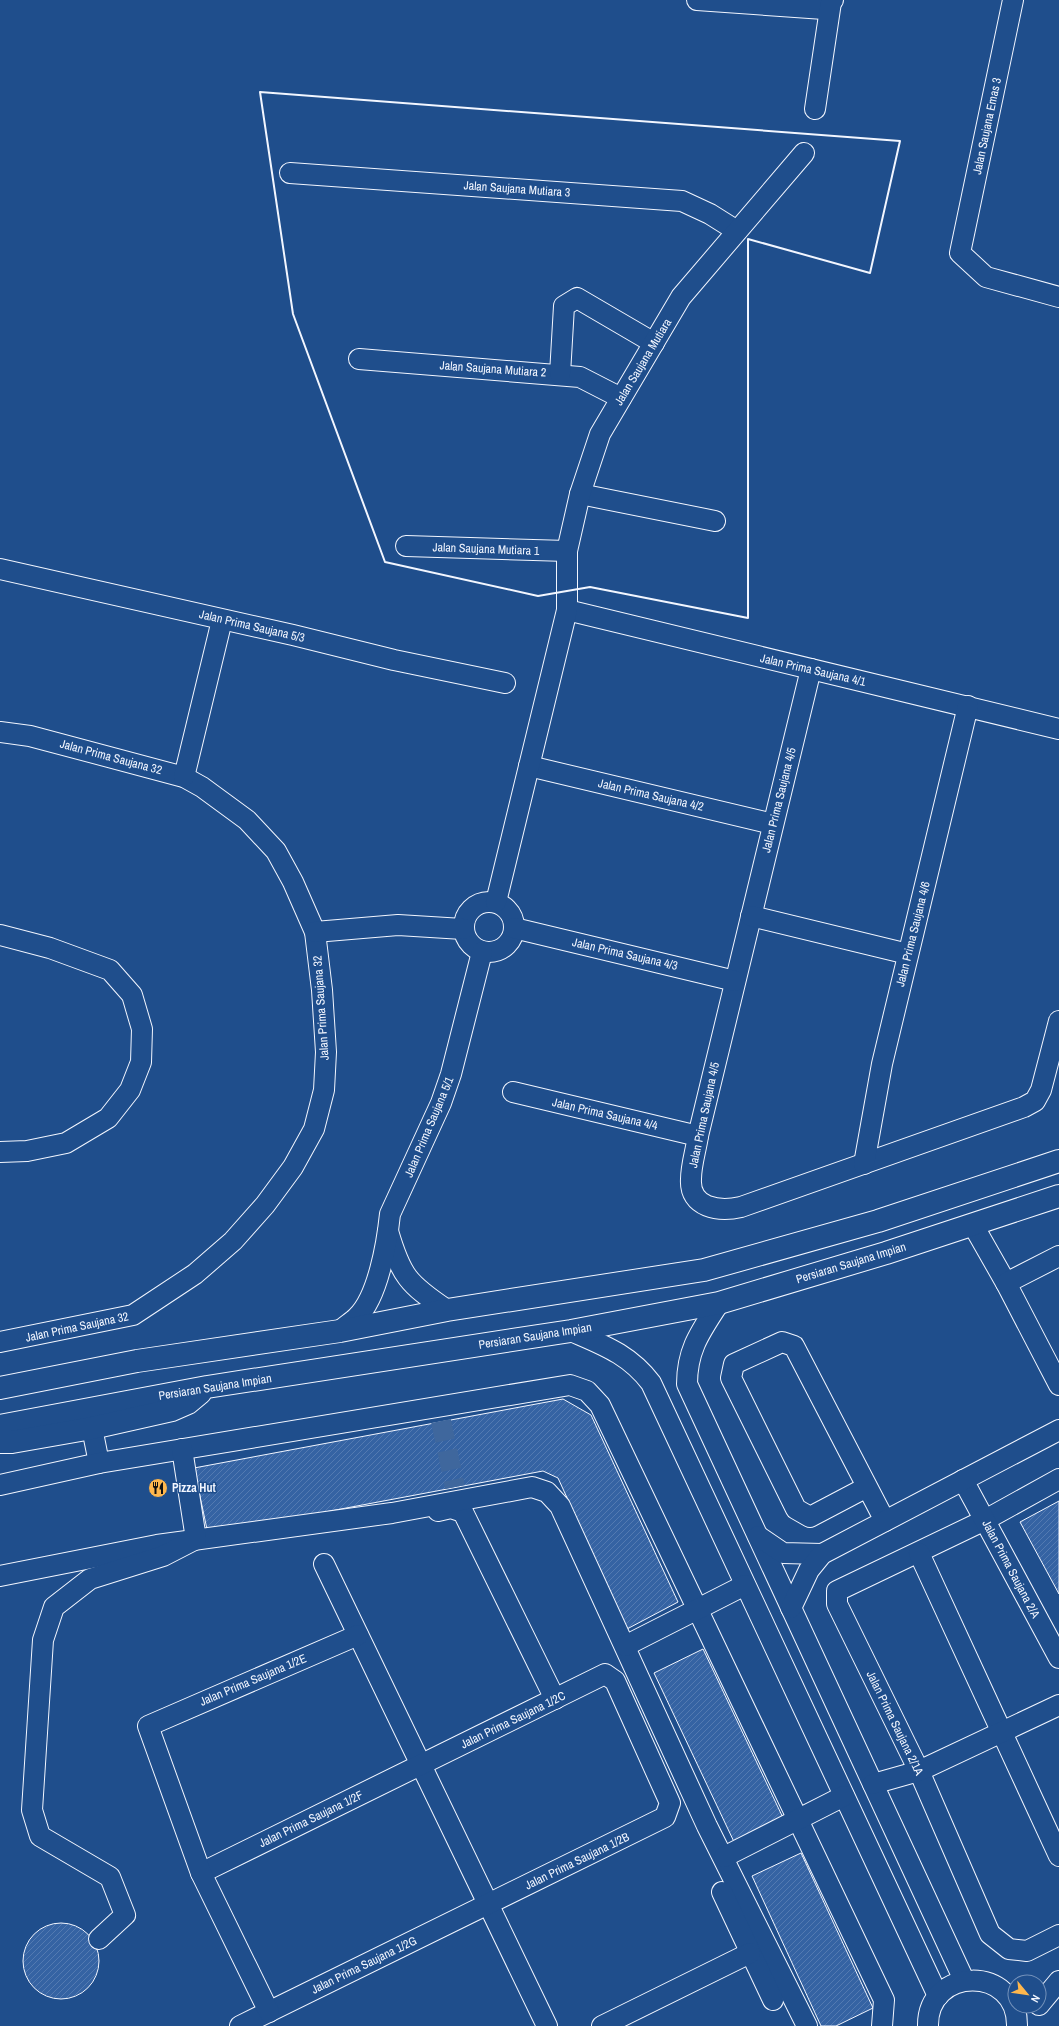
<svg xmlns="http://www.w3.org/2000/svg" width="1059" height="2026" font-family="'Archivo Narrow',sans-serif">
<style>
.building{fill:url(#building-hatch);stroke:#f2f6ff}
.lines{fill:none;stroke-linecap:round;stroke-linejoin:round}
.minor-tunnel{stroke:#3f679d;stroke-width:20;stroke-dasharray:20 10;stroke-linecap:butt}
.minor-casing{stroke:#f2f6ff;stroke-width:22}
.highway-casing{stroke:#f2f6ff;stroke-width:24}
.minor{stroke:#1f4e8c;stroke-width:20}
.highway{stroke:#1f4e8c;stroke-width:22}
.wall{stroke:#f2f6ff;stroke-width:2}
.labels{text-anchor:middle;stroke-width:3;stroke-linejoin:round;paint-order:stroke}
.street-label{font-size:12px;fill:#f2f6ff;stroke:#1f4e8c}
.poi-label{font-size:12px;font-weight:bold;fill:#f2f6ff;stroke:#1f4e8c;text-anchor:start}
</style>
<defs>
<pattern id="building-hatch" width="6" height="6" patternUnits="userSpaceOnUse"><rect width="6" height="6" fill="#3563a3"/><path d="M-1 1l2-2M0 6l6-6M5 7l2-2" fill="none" stroke="#537ab1"/></pattern>
</defs>
<rect width="100%" height="100%" fill="#1f4e8c"/>
<g class="building">
<path d="M 563,1399 L 591,1415 L 678,1602 L 627,1629 L 558,1478 L 543,1471 L 208,1534 L 194,1468 Z"/>
<path d="M 1059,1501 L 1059,1594 L 1020,1522 Z"/>
<path d="M 703,1649 L 785,1822 L 736,1846 L 654,1673 Z"/>
<path d="M 801,1853 L 873,2008 L 836,2026 L 821,2026 L 752,1876 Z"/>
<circle cx="61" cy="1961" r="38"/>
</g>
<g class="lines">
<path class="minor-tunnel" d="M 441,1421 L 455,1487"/>
<g class="minor-casing">
<g id="minor">
<path d="M 697,0 L 824,9 L 833,0"/>
<path d="M 1013,0 L 960,253 L 986,277 L 1059,297"/>
<path d="M 815,109 L 831,2"/>
<path d="M 290,173 L 682,201 L 710,214 L 737,231"/>
<path d="M 359,359 L 580,377 L 621,398"/>
<path d="M 560,374 L 564,306 L 577,298 L 654,343"/>
<path d="M 580,494 L 715,521"/>
<path d="M 406,546 L 567,551"/>
<path d="M 0,569 L 293,635 L 394,660 L 505,683"/>
<path d="M 567,610 L 1059,729"/>
<path d="M 811,669 L 698,1136 C 696,1150 691,1165 691,1179 C 689,1208 719,1212 741,1207 L 1024,1107 L 1035,1101 L 1041,1090 L 1059,1021"/>
<path d="M 0,732 L 30,736 L 184,777 L 202,787 L 247,820 L 276,851 L 293,882 L 315,932 L 322,990 L 326,1052 L 324,1090 L 314,1129 L 293,1167 L 265,1205 L 233,1241 L 195,1274 L 133,1315 L 0,1342"/>
<path d="M 529,766 L 773,824"/>
<path d="M 184,777 L 222,620"/>
<circle cx="489" cy="927" r="25"/>
<path d="M 496,902 L 567,610 L 567,551 L 580,494 L 600,434 L 681,297 L 804,153"/>
<path d="M 751,916 L 908,954"/>
<path d="M 514,928 L 735,981"/>
<path d="M 315,932 L 398,925 L 463,929"/>
<path d="M 0,935 L 50,948 L 110,970 L 132,995 L 142,1029 L 141,1062 L 130,1090 L 108,1118 L 66,1143 L 27,1151 L 0,1152"/>
<path d="M 513,1092 L 698,1136"/>
<path d="M 864,1164 L 882,1064 L 968,706"/>
<path d="M 973,1225 L 1006,1283"/>
<path d="M 388,1231 C 401,1276 408,1284 447,1310"/>
<path d="M 1059,1256 L 1006,1283 L 1059,1385"/>
<path d="M 719,1303 C 701,1331 687,1349 687,1384 L 964,1980"/>
<path d="M 340,1331 C 345,1326 352,1322 357,1317 C 378,1297 387,1243 390,1214 L 441,1103 L 451,1074 L 482,952"/>
<path d="M 571,1331 C 603,1345 629,1354 651,1383 L 938,1996"/>
<path d="M 92,1428 L 99,1463"/>
<path d="M 1059,1479 L 985,1520 L 837,1591 L 837,1604 L 919,1771 L 990,1934 L 1009,1949 L 1027,1951 L 1059,1935"/>
<path d="M 963,1480 L 1059,1658"/>
<path d="M 0,1485 L 99,1463 L 570,1385 L 587,1391 L 600,1405 L 884,2000 L 882,2026"/>
<path d="M 867,1487 L 810,1517 L 796,1509 L 731,1378 L 734,1364 L 782,1342 L 794,1346 L 885,1521"/>
<path d="M 438,1511 L 451,1508 L 463,1512 L 555,1699"/>
<path d="M 758,1536 L 783,1553 L 822,1554"/>
<path d="M 919,1553 L 1059,1856"/>
<path d="M 324,1564 L 547,2026"/>
<path d="M 0,1576 L 157,1545 L 392,1513 L 532,1487 L 547,1492 L 560,1506 L 707,1826 L 807,2026"/>
<path d="M 791,1608 L 809,1570 L 822,1554 L 1059,1430"/>
<path d="M 625,1646 L 745,1585"/>
<path d="M 873,1784 L 919,1771 L 1059,1705"/>
<path d="M 724,1857 L 844,1796"/>
<path d="M 201,1873 L 605,1674 L 615,1681 L 670,1803 L 665,1817 L 240,2026"/>
<path d="M 722,1892 L 773,2000"/>
<path d="M 99,1939 L 125,1915 L 110,1877 L 40,1836 L 32,1810 L 43,1640 L 54,1607 L 90,1579 L 163,1556 L 196,1539 L 182,1449"/>
<path d="M 1039,2005 L 1059,1981"/>
<path d="M 269,2012 L 201,1873 L 148,1726 L 358,1635"/>
<path d="M 602,2026 L 750,1953"/>
<path d="M 928,2026 C 927,1966 1018,1965 1017,2026"/>
</g>
</g>
<g class="highway-casing">
<g id="highway">
<path d="M 0,1388 L 137,1361 L 340,1331 L 447,1310 L 704,1270 L 878,1221 L 1059,1161"/>
<path d="M 0,1426 L 207,1387 L 571,1331 L 719,1303 L 886,1253 L 1059,1196"/>
<path d="M 0,1442 L 12,1442 L 92,1428 L 172,1410 L 188,1403 L 200,1393"/>
</g>
</g>
<use href="#minor" class="minor"/>
<use href="#highway" class="highway"/>
<path class="wall" d="M 260,92 L 900,141 L 870,273 L 748,239 L 748,618 L 590,587 L 538,596 L 385,562 L 293,314 Z"/>
</g>
<defs>
<g id="restaurant-disc" transform="scale(1)"><circle r="9.5" fill="#ffb74d" stroke="#1f4e8c"/><path d="M-5-6h1v4h1v-4h1v4h1v-4h1v5L-1.5 .5V6h-2V.5L-5-1ZM5-6V6H3V1.5H1.5Q1.5-4 5-6Z" fill="#111"/></g>
</defs>
<g fill-rule="evenodd">
<use href="#restaurant-disc" x="158" y="1488"/>
</g>
<g class="labels">
<g class="street-label">
<text transform="translate(987 126) rotate(-78)" y="4">Jalan Saujana Emas 3</text>
<text transform="translate(517 189) rotate(4)" y="4">Jalan Saujana Mutiara 3</text>
<text transform="translate(643 362) rotate(-59)" y="4">Jalan Saujana Mutiara</text>
<text transform="translate(493 369) rotate(4)" y="4">Jalan Saujana Mutiara 2</text>
<text transform="translate(486 549) rotate(2)" y="4">Jalan Saujana Mutiara 1</text>
<text transform="translate(252 626) rotate(13)" y="4">Jalan Prima Saujana 5/3</text>
<text transform="translate(813 670) rotate(13)" y="4">Jalan Prima Saujana 4/1</text>
<text transform="translate(111 757) rotate(15)" y="4">Jalan Prima Saujana 32</text>
<text transform="translate(651 795) rotate(13)" y="4">Jalan Prima Saujana 4/2</text>
<text transform="translate(779 800) rotate(-76)" y="4">Jalan Prima Saujana 4/5</text>
<text transform="translate(913 934) rotate(-76)" y="4">Jalan Prima Saujana 4/6</text>
<text transform="translate(625 954) rotate(13)" y="4">Jalan Prima Saujana 4/3</text>
<text transform="translate(321 1008) rotate(-94)" y="4">Jalan Prima Saujana 32</text>
<text transform="translate(605 1114) rotate(13)" y="4">Jalan Prima Saujana 4/4</text>
<text transform="translate(704 1115) rotate(-78)" y="4">Jalan Prima Saujana 4/5</text>
<text transform="translate(429 1127) rotate(-67)" y="4">Jalan Prima Saujana 5/1</text>
<text transform="translate(851 1263) rotate(-17)" y="4">Persiaran Saujana Impian</text>
<text transform="translate(77 1327) rotate(-12)" y="4">Jalan Prima Saujana 32</text>
<text transform="translate(535 1336) rotate(-9)" y="4">Persiaran Saujana Impian</text>
<text transform="translate(215 1387) rotate(-9)" y="4">Persiaran Saujana Impian</text>
<text transform="translate(1011 1569) rotate(62)" y="4">Jalan Prima Saujana 2/A</text>
<text transform="translate(253 1680) rotate(-23)" y="4">Jalan Prima Saujana 1/2E</text>
<text transform="translate(513 1720) rotate(-26)" y="4">Jalan Prima Saujana 1/2C</text>
<text transform="translate(895 1723) rotate(64)" y="4">Jalan Prima Saujana 2/1A</text>
<text transform="translate(311 1819) rotate(-26)" y="4">Jalan Prima Saujana 1/2F</text>
<text transform="translate(577 1861) rotate(-26)" y="4">Jalan Prima Saujana 1/2B</text>
<text transform="translate(364 1965) rotate(-26)" y="4">Jalan Prima Saujana 1/2G</text>
</g>
<g class="poi-label">
<text x="172" y="1492">Pizza Hut</text>
</g>
</g>
<g transform="translate(1027 1994) rotate(119)"><circle r="19" fill="#1f4e8c" stroke="#7391ba"/>
<path d="M0-3L7 15L0 10L-7 15Z" fill="#ffb74d"/>
<text y="-6" font-size="11" font-weight="bold" text-anchor="middle" fill="#f2f6ff">N</text>
</g>
</svg>
